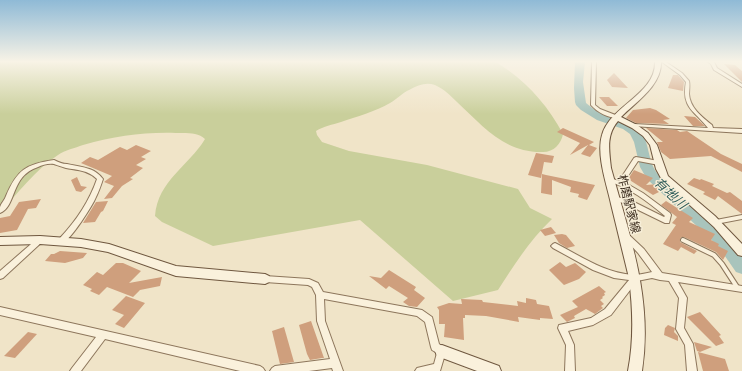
<svg xmlns="http://www.w3.org/2000/svg" width="742" height="371" font-family="Spectral,'Noto Sans JP',serif">
<style>
.green{fill:#c9cf9b}
.lines{fill:none;stroke-linecap:round;stroke-linejoin:round}
.river{fill:#a9c4bc;fill-rule:evenodd}
.building{fill:#cf9f7d}
.lane-casing{stroke:#8d765c;stroke-width:6}
.street-casing{stroke:#8d765c;stroke-width:2}
.secondary-casing{stroke:#6f573f;stroke-width:2}
.lane{stroke:#faf1dc;stroke-width:4}
.street{fill:#faf1dc;fill-rule:evenodd}
.secondary{fill:#faf1dc;fill-rule:evenodd}
.labels{text-anchor:middle;stroke-width:3;stroke-linejoin:round;paint-order:stroke}
.street-label{font-size:12px;fill:#3d2e20;stroke:#f7eed8}
.water-label{font-size:13px;font-style:italic;fill:#2f5d5a;stroke:#f7eed8}
</style>
<rect width="100%" height="100%" fill="#f0e4c8"/>
<path class="green" d="M 0,62 L 496,62 C 525,80 547,104 563,134 C 561,144 554,152 543,152 C 504,153 483,126 457,102 C 451,96 444,89 435,85 C 426,82 418,85 409,90 C 402,93 397,99 390,103 C 376,111 356,117 341,122 C 332,125 324,126 316,131 L 317,135 L 322,142 L 349,151 L 427,165 L 518,189 L 530,208 L 552,219 C 530,240 514,265 498,290 L 453,301 L 360,220 L 213,246 L 162,222 L 155,216 C 158,180 189,166 205,139 C 198,132 186,133 176,133 C 143,132 116,136 83,145 C 75,148 65,150 58,155 C 35,170 18,193 0,213 Z"/>
<g class="lines">
<path class="river" d="M 575,62 L 585,62 L 583,82 L 586,103 C 594,110 605,116 616,120 C 624,123 633,123 639,129 C 650,141 647,160 657,173 L 730,238 L 742,254 L 742,274 L 736,272 L 718,246 L 647,179 L 640,167 L 634,142 L 630,134 L 623,129 L 597,120 L 581,110 L 576,105 L 575,102 L 574,88 Z"/>
</g>
<g class="building">
<path d="M 724,64 L 735,65 L 742,71 L 742,82 Z"/>
<path d="M 614,73 L 628,88 L 612,87 L 607,80 Z"/>
<path d="M 673,75 L 678,75 L 684,82 L 683,91 L 668,88 Z"/>
<path d="M 599,97 L 609,97 L 618,106 L 607,106 Z"/>
<path d="M 650,108 L 656,110 L 670,119 L 663,120 L 669,124 L 636,123 L 626,118 L 633,110 Z"/>
<path d="M 684,116 L 695,117 L 705,126 L 693,126 Z"/>
<path d="M 563,128 L 594,142 L 589,145 L 597,148 L 590,157 L 581,154 L 588,145 L 570,155 L 580,143 L 557,132 Z"/>
<path d="M 646,128 L 677,130 L 680,132 L 687,131 L 721,154 L 742,164 L 742,172 L 711,156 L 670,159 L 661,152 L 657,142 L 663,142 Z"/>
<path d="M 136,145 L 151,151 L 141,157 L 146,159 L 136,165 L 143,168 L 130,178 L 133,179 L 122,186 L 112,198 L 104,199 L 114,186 L 104,182 L 112,176 L 81,163 L 90,157 L 98,160 L 120,147 L 127,150 Z"/>
<path d="M 536,153 L 554,156 L 552,163 L 544,162 L 541,178 L 528,175 Z"/>
<path d="M 634,170 L 653,178 L 646,185 L 659,184 L 665,189 L 653,195 L 628,179 Z"/>
<path d="M 542,174 L 546,175 L 595,185 L 587,200 L 578,197 L 579,194 L 570,192 L 571,187 L 552,180 L 552,195 L 541,193 Z"/>
<path d="M 77,177 L 81,186 L 87,187 L 81,192 L 76,191 L 71,180 Z"/>
<path d="M 694,178 L 700,180 L 701,179 L 714,184 L 712,186 L 727,193 L 730,192 L 742,201 L 742,214 L 718,196 L 715,200 L 703,194 L 705,192 L 687,184 Z"/>
<path d="M 41,199 L 36,208 L 28,209 L 17,230 L 0,233 L 0,218 L 10,216 L 19,202 Z"/>
<path d="M 108,201 L 103,211 L 101,212 L 95,222 L 83,223 L 96,202 Z"/>
<path d="M 666,201 L 693,218 L 689,222 L 715,234 L 711,240 L 719,244 L 718,246 L 728,251 L 723,260 L 716,252 L 684,237 L 681,237 L 680,242 L 697,251 L 694,254 L 681,247 L 678,251 L 663,244 L 676,225 L 672,223 L 677,217 L 661,205 Z"/>
<path d="M 551,227 L 556,233 L 545,236 L 540,230 Z"/>
<path d="M 562,234 L 566,235 L 575,246 L 567,248 L 559,243 L 554,235 Z"/>
<path d="M 60,251 L 87,253 L 83,258 L 65,263 L 45,261 L 51,254 L 54,254 Z"/>
<path d="M 560,262 L 566,267 L 575,263 L 586,272 L 579,279 L 564,285 L 549,270 Z"/>
<path d="M 116,263 L 123,263 L 141,271 L 129,283 L 162,277 L 160,286 L 140,290 L 133,297 L 107,287 L 99,295 L 90,291 L 92,289 L 83,285 L 97,272 L 103,275 Z"/>
<path d="M 389,270 L 416,287 L 414,290 L 425,298 L 417,307 L 409,306 L 403,302 L 408,298 L 389,286 L 386,289 L 369,276 L 381,278 Z"/>
<path d="M 599,286 L 606,292 L 604,293 L 605,295 L 602,297 L 603,298 L 600,300 L 604,304 L 601,306 L 603,308 L 595,314 L 586,309 L 574,316 L 575,318 L 567,322 L 560,315 L 578,307 L 572,301 Z"/>
<path d="M 126,296 L 145,303 L 124,328 L 115,324 L 124,315 L 112,310 Z"/>
<path d="M 526,298 L 536,300 L 537,304 L 549,306 L 553,319 L 540,318 L 540,320 L 518,317 L 519,322 L 486,316 L 465,315 L 465,318 L 463,318 L 464,340 L 444,337 L 445,324 L 439,324 L 439,310 L 437,307 L 449,303 L 462,304 L 461,299 L 482,300 L 483,302 L 518,306 L 517,301 L 526,303 Z"/>
<path d="M 700,312 L 721,335 L 719,336 L 724,343 L 716,346 L 687,317 Z"/>
<path d="M 311,321 L 324,358 L 322,358 L 310,360 L 307,354 L 299,325 Z"/>
<path d="M 668,325 L 675,328 L 674,332 L 678,336 L 678,341 L 664,335 L 665,328 Z"/>
<path d="M 284,327 L 294,362 L 280,364 L 272,331 Z"/>
<path d="M 28,332 L 37,334 L 15,358 L 4,356 Z"/>
<path d="M 694,342 L 712,347 L 700,352 L 697,351 Z"/>
<path d="M 698,352 L 725,359 L 729,371 L 703,371 Z"/>
</g>
<g class="lines">
<g class="lane-casing">
<path id="lane" d="M 683,240 L 714,255 L 722,264 L 737,287"/>
</g>
<g class="street-casing">
<g id="street">
<path d="M 592,62 L 596,62 L 595,105 L 600,109 L 618,116 L 618,118 C 608,118 597,112 591,105 Z"/>
<path d="M 662,62 L 666,62 L 682,73 L 689,81 C 690,85 689,90 689,94 C 690,108 702,117 712,125 L 713,128 L 742,129 L 742,133 L 632,126 L 632,124 L 634,124 L 708,128 C 695,111 681,108 686,82 L 680,75 Z"/>
<path d="M 708,62 L 714,62 L 717,68 L 742,84 L 742,87 L 714,70 L 711,64 Z"/>
<path d="M 636,157 L 659,161 L 662,163 L 659,165 L 638,161 L 624,182 L 643,193 L 670,213 L 671,215 L 669,223 L 665,223 L 624,203 L 613,201 L 612,199 L 615,197 L 628,199 L 664,217 L 665,216 C 647,201 630,188 608,181 L 607,180 L 610,178 L 619,181 L 634,158 Z"/>
<path d="M 54,160 C 58,162 62,164 67,164 C 81,167 94,167 103,179 C 101,185 99,191 96,197 C 93,205 70,241 63,242 C 62,243 61,242 60,242 L 59,240 L 60,238 C 76,221 89,202 97,179 C 88,170 77,170 66,168 C 62,167 57,165 54,164 C 49,163 42,165 38,167 C 10,176 17,206 0,213 C 0,211 0,209 0,207 C 1,203 5,200 6,196 C 17,170 26,164 54,160 Z"/>
<path d="M 742,215 L 742,219 L 716,224 L 714,224 L 713,222 L 714,220 L 716,220 Z"/>
<path d="M 626,233 L 628,234 L 644,249 L 662,273 L 742,286 L 742,292 L 678,282 L 687,298 L 684,328 L 693,344 L 697,371 L 687,371 L 685,345 L 676,329 L 679,298 L 669,281 L 660,280 L 652,278 L 637,281 L 611,315 L 593,325 L 568,331 L 574,345 L 575,371 L 565,371 L 566,345 L 558,328 L 559,325 L 591,318 L 605,309 L 629,280 L 614,278 L 593,270 L 553,248 L 551,246 L 553,244 L 555,243 L 557,244 C 582,257 605,273 633,275 C 639,275 646,273 652,272 L 638,253 L 624,238 L 623,236 L 624,234 Z"/>
<path d="M 40,237 L 42,238 L 43,240 L 42,242 L 3,278 L 0,279 L 0,271 L 38,238 Z"/>
<path d="M 265,276 L 309,279 L 318,283 L 323,292 L 422,310 L 432,317 L 439,344 L 445,348 L 446,351 L 440,371 L 415,371 L 417,368 L 434,364 L 437,353 L 432,350 L 431,347 L 425,322 L 417,316 L 324,299 L 325,321 L 343,371 L 333,371 L 332,368 L 309,371 L 270,371 L 272,368 L 275,366 L 330,359 L 317,321 L 316,295 L 312,287 L 308,285 L 265,282 L 262,281 L 261,279 L 262,277 Z"/>
<path d="M 0,307 L 260,366 L 263,368 L 265,371 L 240,371 L 105,339 L 81,371 L 70,371 L 72,368 L 96,337 L 0,315 Z"/>
</g>
</g>
<g class="secondary-casing">
<g id="secondary">
<path d="M 655,62 L 661,62 C 662,85 636,102 621,117 L 637,125 L 648,133 L 657,145 L 668,176 L 715,216 L 742,244 L 742,256 L 738,255 L 714,227 L 662,180 L 656,169 L 650,145 L 643,136 L 632,128 L 618,121 C 606,135 609,150 611,168 C 630,237 653,299 642,371 L 628,371 C 634,340 633,309 629,278 C 623,253 617,229 611,204 C 607,185 596,155 602,135 C 610,106 656,94 655,62 Z"/>
<path d="M 40,236 L 81,239 L 109,244 L 176,266 L 265,274 L 269,276 L 271,279 L 269,282 L 265,284 L 176,276 L 108,252 L 81,247 L 40,244 L 0,245 L 0,237 Z"/>
<path d="M 442,345 L 499,366 L 501,371 L 477,371 L 437,356 L 435,351 L 437,346 Z"/>
</g>
</g>
<use href="#lane" class="lane"/>
<use href="#street" class="street"/>
<use href="#secondary" class="secondary"/>
</g>
<linearGradient id="sky" x2="0" y2="1"><stop stop-color="#8fbad6"/><stop offset="0.54" stop-color="#f8f3e6"/><stop offset="1" stop-color="#f8f3e6" stop-opacity="0"/></linearGradient>
<rect width="742" height="114" fill="url(#sky)"/>
<g class="labels">
<g class="street-label">
<text transform="translate(629 204) rotate(76)" y="4">柞磨駅家線</text>
</g>
<g class="water-label">
<text transform="translate(671 193) rotate(43)" y="5">有地川</text>
</g>
</g>
</svg>
